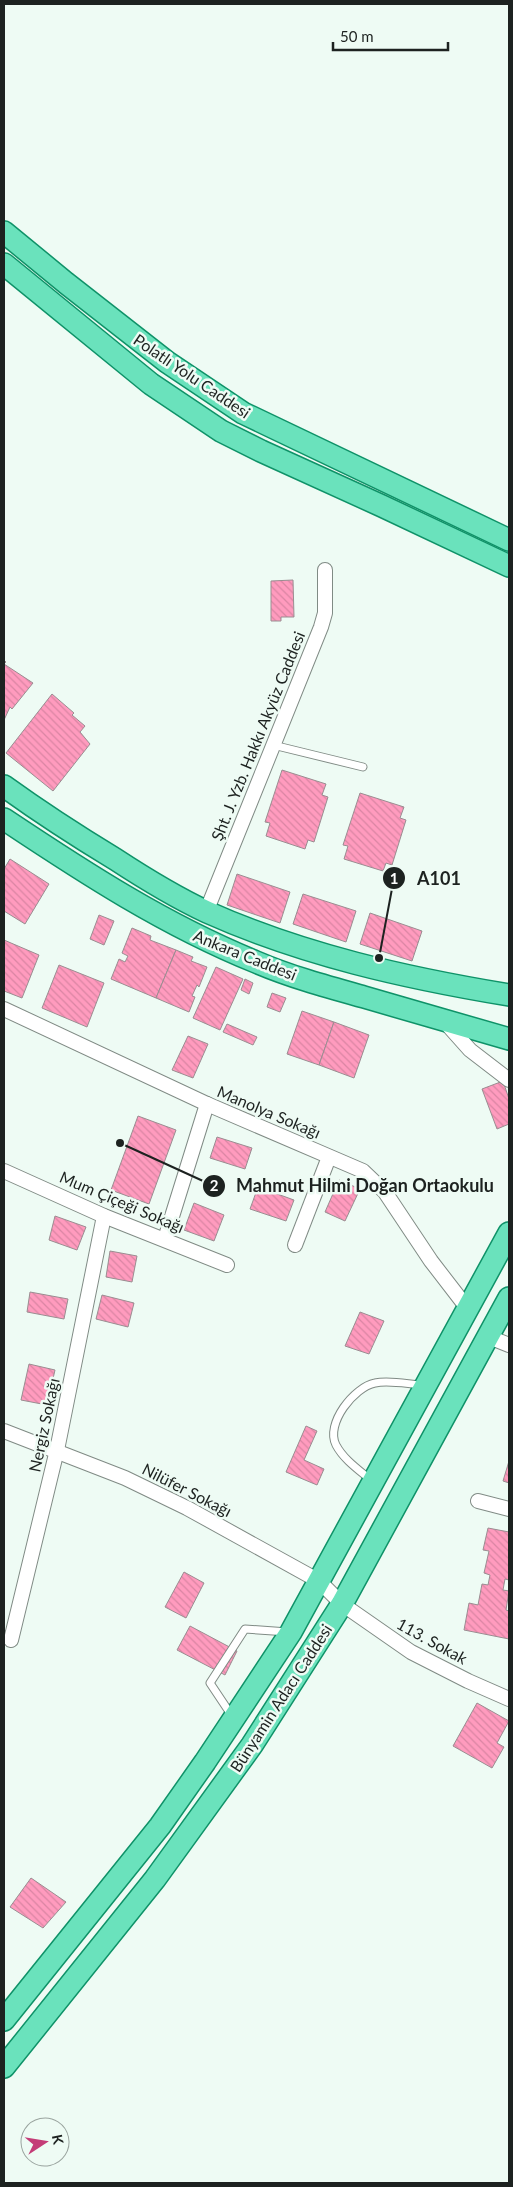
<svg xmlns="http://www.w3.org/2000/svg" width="513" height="2187" font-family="Lato,sans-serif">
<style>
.building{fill:url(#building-back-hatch);stroke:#9a8d91}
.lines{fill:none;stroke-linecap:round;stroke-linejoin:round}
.service-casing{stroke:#808b85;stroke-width:9}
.minor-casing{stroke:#808b85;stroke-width:16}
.primary-casing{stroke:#0f9268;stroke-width:24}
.service{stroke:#fff;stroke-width:7}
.minor{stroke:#fff;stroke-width:14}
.primary{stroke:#6ae2bc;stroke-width:21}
.labels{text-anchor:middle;stroke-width:5;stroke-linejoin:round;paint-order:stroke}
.street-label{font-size:16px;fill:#1d2220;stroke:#eefbf4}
.leader{fill:none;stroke:#1d2220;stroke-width:2}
.callout-dot{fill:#1d2220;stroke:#eefbf4;stroke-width:2}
.mark-label{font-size:15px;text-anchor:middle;font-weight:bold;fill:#fff}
.callout-label{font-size:18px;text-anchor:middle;font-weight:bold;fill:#1d2220;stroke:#eefbf4;stroke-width:5;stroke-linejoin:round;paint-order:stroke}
</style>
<defs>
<pattern id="building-back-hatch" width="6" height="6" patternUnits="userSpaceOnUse" patternTransform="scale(1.25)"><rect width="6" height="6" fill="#ff9bbe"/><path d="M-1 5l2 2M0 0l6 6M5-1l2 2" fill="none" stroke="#da85a3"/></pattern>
</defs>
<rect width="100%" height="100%" fill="#eefbf4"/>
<g class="building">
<path d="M 293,580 L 294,617 L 281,617 L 281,621 L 271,621 L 271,581 Z"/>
<path d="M 4,660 L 6,662 L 4,664 L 33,683 L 12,709 L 10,707 L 4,720 Z"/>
<path d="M 52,694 L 74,713 L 72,715 L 85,726 L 80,732 L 90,744 L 53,791 L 6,753 Z"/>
<path d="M 282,770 L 326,784 L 322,795 L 328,797 L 314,842 L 308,840 L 305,849 L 266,836 L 270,823 L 265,822 Z"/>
<path d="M 360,793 L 404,807 L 400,818 L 406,820 L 392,865 L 386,863 L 383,871 L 344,859 L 348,846 L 343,845 Z"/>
<path d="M 10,859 L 49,884 L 25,924 L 4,911 L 4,869 Z"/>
<path d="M 237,874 L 290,892 L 280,923 L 227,905 Z"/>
<path d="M 303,894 L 356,911 L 346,942 L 293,924 Z"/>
<path d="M 370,913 L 422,931 L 412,961 L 360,944 Z"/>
<path d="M 99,915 L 114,921 L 104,945 L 90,939 Z"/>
<path d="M 132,928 L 151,936 L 150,940 L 176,950 L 156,998 L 111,979 L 119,959 L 125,962 L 128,956 L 122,953 Z"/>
<path d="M 4,940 L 39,955 L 22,998 L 4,991 Z"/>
<path d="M 176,950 L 193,957 L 191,961 L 207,967 L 199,987 L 197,985 L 192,996 L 195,997 L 189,1012 L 156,998 Z"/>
<path d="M 59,965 L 104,983 L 87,1027 L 42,1008 Z"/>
<path d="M 216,967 L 243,979 L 220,1030 L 193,1018 Z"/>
<path d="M 245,979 L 253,983 L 249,994 L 241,990 Z"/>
<path d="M 272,993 L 286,998 L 280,1012 L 267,1007 Z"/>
<path d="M 302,1011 L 334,1022 L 319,1065 L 287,1054 Z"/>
<path d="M 334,1022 L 369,1035 L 354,1078 L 319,1065 Z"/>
<path d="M 227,1024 L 257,1037 L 253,1045 L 223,1032 Z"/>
<path d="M 188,1036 L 208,1044 L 193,1078 L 172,1070 Z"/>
<path d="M 503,1081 L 509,1099 L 509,1124 L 497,1129 L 482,1089 Z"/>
<path d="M 138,1116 L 176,1130 L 149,1204 L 111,1190 Z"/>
<path d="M 217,1137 L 252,1148 L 245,1169 L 210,1158 Z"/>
<path d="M 339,1180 L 360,1189 L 345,1221 L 325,1212 Z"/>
<path d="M 258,1187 L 294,1200 L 286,1221 L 250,1209 Z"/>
<path d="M 194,1203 L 224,1215 L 214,1241 L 184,1230 Z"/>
<path d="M 55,1216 L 86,1227 L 77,1250 L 49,1240 Z"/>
<path d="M 110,1251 L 137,1256 L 132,1282 L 106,1277 Z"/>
<path d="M 30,1292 L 68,1299 L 64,1319 L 27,1312 Z"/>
<path d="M 102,1295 L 134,1303 L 128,1327 L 96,1319 Z"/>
<path d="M 360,1312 L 384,1321 L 369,1354 L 345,1346 Z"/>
<path d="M 29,1364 L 55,1370 L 47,1405 L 21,1400 Z"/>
<path d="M 306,1426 L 317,1431 L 304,1460 L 324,1469 L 317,1485 L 286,1472 Z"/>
<path d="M 509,1461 L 509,1483 L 503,1481 Z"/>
<path d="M 488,1528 L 509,1532 L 509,1580 L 505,1579 L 503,1590 L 509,1591 L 506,1610 L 509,1611 L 509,1639 L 464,1630 L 469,1603 L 478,1605 L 482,1584 L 488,1585 L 490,1575 L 484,1573 L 489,1551 L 483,1550 Z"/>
<path d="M 184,1572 L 204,1583 L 186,1618 L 165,1607 Z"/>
<path d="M 190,1626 L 237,1651 L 225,1675 L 177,1650 Z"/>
<path d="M 477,1703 L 509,1721 L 497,1743 L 504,1747 L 492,1768 L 453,1746 Z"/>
<path d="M 31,1878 L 66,1902 L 43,1928 L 10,1907 Z"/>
</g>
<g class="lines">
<g class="service-casing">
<g id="service">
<path d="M 273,745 L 363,767"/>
<path d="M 372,1481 C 359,1470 344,1460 336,1445 C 325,1424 354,1387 375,1383 C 389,1380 407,1384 422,1385"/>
<path d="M 232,1716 L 210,1683 L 245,1629 L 288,1632"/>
</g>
</g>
<g class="minor-casing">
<g id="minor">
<path d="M 206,912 L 321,627 L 325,613 L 325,570"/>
<path d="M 4,1009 L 207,1104 L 363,1171 L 385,1192 L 431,1261 L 468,1309"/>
<path d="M 445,1022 L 470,1050 L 509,1080"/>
<path d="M 4,1171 L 104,1216 L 227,1265"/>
<path d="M 165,1239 L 207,1104"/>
<path d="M 295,1245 L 329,1157"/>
<path d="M 489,1337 L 509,1345"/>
<path d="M 4,1431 L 125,1478 L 187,1508 L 319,1581 L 342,1604 L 411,1652 L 468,1681 L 509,1699"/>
<path d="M 478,1501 L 509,1509"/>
<path d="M 11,1640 L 57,1450 L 104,1216"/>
</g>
</g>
<g class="primary-casing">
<g id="primary">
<path d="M 4,232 L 66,283 L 167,362 L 243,413 L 509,540"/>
<path d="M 4,264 L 151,384 L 221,431 L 261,451 L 382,506 L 509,566"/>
<path d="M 4,786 C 40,812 77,836 115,859 C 144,878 175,897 207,912 C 303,955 406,978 509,995"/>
<path d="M 4,819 C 85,873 165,925 256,962 C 291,977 328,987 364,997 C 412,1011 461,1025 509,1039"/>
<path d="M 4,2020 L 160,1826 L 205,1762 L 291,1632 L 509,1233"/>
<path d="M 4,2067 L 155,1879 L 252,1745 L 342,1604 L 509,1298"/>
</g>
</g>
<use href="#service" class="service"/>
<use href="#minor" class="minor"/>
<use href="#primary" class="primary"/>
</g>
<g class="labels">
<g class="street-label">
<text transform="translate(192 376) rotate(34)" y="6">Polatlı Yolu Caddesi</text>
<text transform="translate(258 736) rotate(-68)" y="6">Şht. J. Yzb. Hakkı Akyüz Caddesi</text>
<text transform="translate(245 955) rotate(22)" y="6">Ankara Caddesi</text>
<text transform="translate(269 1112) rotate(23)" y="6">Manolya Sokağı</text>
<text transform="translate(122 1202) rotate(23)" y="6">Mum Çiçeği Sokağı</text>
<text transform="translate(44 1425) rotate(-78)" y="6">Nergiz Sokağı</text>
<text transform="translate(187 1490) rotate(27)" y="6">Nilüfer Sokağı</text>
<text transform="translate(432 1641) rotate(29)" y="6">113. Sokak</text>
<text transform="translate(281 1698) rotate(-57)" y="6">Bünyamin Adacı Caddesi</text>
</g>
</g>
<path class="leader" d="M379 958L394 878M120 1143L214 1186"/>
<g class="callout-dot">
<circle cx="379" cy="958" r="5"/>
<circle cx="120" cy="1143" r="5"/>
<circle cx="394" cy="878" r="12"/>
<circle cx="214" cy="1186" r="12"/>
</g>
<g class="mark-label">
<text x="394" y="884">1</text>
<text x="214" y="1191">2</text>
</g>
<g class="callout-label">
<text x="439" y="885">A101</text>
<text x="365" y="1192">Mahmut Hilmi Doğan Ortaokulu</text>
</g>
<rect width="513" height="2187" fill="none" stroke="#1d2220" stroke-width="10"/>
<g transform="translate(45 2142) rotate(78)"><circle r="24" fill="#eefbf4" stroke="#9aa49f"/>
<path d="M0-4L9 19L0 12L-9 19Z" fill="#c43c77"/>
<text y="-8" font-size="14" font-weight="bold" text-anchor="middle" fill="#1d2220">K</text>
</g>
<path d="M333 42v8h115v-8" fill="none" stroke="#1d2220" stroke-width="2.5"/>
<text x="340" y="42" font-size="15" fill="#1d2220" stroke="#eefbf4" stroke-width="4" paint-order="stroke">50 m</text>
</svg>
